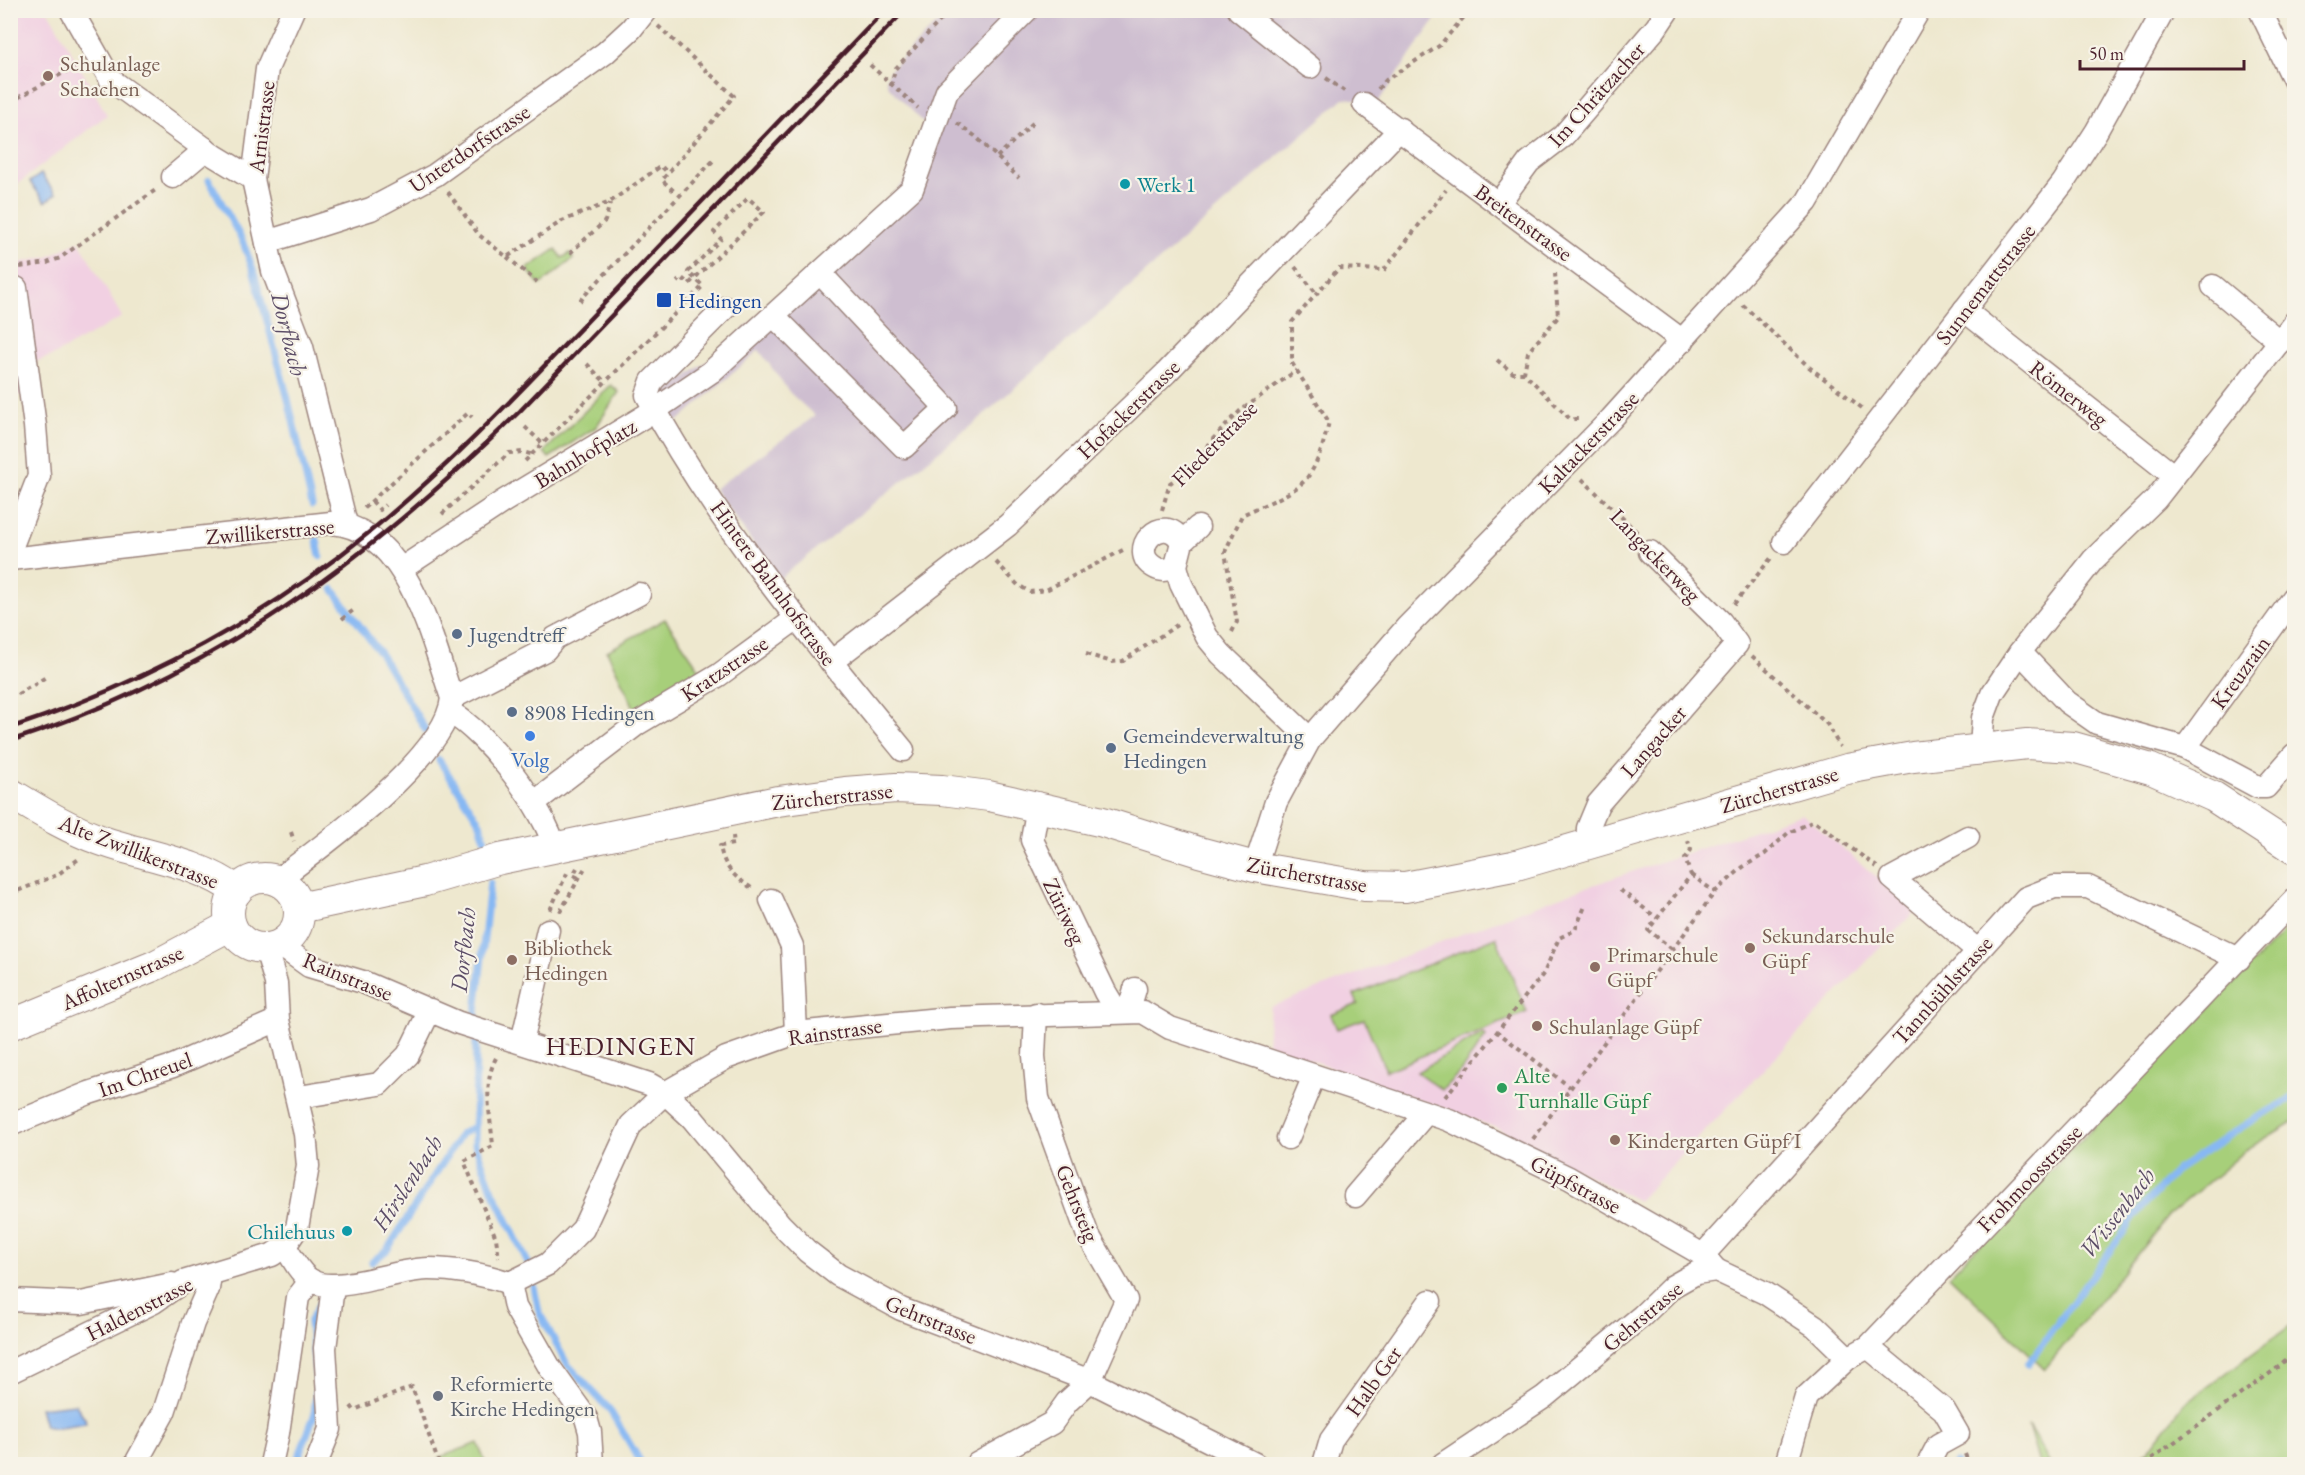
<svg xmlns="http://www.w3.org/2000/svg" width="2305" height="1475" font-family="'EB Garamond',serif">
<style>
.built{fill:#f1d0e2}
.industrial{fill:#cebed0}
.green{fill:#a7cf7a;stroke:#787752;stroke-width:1.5}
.water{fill:#87b8f3;stroke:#686c8f;stroke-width:1.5}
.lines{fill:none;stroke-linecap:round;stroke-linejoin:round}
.stream{stroke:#87b8f3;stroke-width:7}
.minor-casing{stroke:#9c847d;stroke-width:25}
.major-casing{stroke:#9c847d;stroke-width:32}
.path{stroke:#9c847d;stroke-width:4;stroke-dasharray:4.5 4.5;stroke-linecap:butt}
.minor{stroke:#fff;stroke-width:22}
.major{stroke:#fff;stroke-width:30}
.rail{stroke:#4a1f2b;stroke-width:4.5}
.education-dot{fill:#8d6e63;stroke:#f7f3e8;stroke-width:2}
.culture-dot{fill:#0f9aa8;stroke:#f7f3e8;stroke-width:2}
.transit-dot{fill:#1a4fb4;stroke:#f7f3e8;stroke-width:2}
.service-dot{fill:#5c6f8a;stroke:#f7f3e8;stroke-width:2}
.shop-dot{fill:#3f7fe0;stroke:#f7f3e8;stroke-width:2}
.leisure-dot{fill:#2e9e5b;stroke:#f7f3e8;stroke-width:2}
.worship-dot{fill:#6b7280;stroke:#f7f3e8;stroke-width:2}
.labels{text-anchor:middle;stroke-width:4.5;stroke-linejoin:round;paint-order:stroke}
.education-label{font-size:22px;fill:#785e54;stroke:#f7f3e8;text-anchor:start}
.street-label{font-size:22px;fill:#4a1f2b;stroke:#f7f3e8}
.culture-label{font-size:22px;fill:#0d838f;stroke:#f7f3e8;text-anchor:start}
.transit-label{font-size:22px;fill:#164399;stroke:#f7f3e8;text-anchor:start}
.service-label{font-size:22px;fill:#4e5e75;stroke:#f7f3e8;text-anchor:start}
.shop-label{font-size:22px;fill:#366cbe;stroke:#f7f3e8}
.leisure-label{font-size:22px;fill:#27864d;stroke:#f7f3e8;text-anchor:start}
.worship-label{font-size:22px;fill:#5b616d;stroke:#f7f3e8;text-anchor:start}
.water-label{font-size:24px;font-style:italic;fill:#5c4d67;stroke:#f7f3e8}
.quarter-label{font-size:26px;letter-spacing:1.5px;fill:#4a1f2b;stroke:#f7f3e8}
</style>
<rect width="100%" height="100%" fill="#f7f3e8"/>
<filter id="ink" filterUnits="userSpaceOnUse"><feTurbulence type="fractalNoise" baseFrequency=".0167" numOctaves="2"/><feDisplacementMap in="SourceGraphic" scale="12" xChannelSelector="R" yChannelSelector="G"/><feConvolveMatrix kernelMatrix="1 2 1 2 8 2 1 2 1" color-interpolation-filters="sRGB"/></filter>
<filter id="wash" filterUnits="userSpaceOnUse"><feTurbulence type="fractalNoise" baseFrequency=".008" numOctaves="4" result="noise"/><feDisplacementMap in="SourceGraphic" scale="24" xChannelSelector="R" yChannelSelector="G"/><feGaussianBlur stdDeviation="1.35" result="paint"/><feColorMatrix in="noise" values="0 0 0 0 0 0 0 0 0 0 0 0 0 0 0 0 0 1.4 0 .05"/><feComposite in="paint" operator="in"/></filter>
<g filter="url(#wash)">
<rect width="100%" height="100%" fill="#eee8cf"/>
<g class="built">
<path d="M 11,10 L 48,11 L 107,115 L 11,189 Z"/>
<path d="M 10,206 L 18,263 L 48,257 L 79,241 L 122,317 L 52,356 L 26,365 L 21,395 L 11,397 Z"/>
<path d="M 1802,814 L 1916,910 L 1638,1201 L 1497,1128 L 1267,1044 L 1270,1007 L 1572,892 Z"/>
</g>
<path class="industrial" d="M 949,11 L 1441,11 L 1378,102 L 1344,98 L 978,420 L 779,579 L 714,489 L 815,416 L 790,393 L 759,350 L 677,422 L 659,396 L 712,358 L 898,189 L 910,175 L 924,123 L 888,86 L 886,79 L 889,71 Z"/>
<g class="green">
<path d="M 556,249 L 562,258 L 570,253 L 573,259 L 540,285 L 527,269 Z"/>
<path d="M 611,385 L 619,392 L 596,427 L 549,458 L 544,452 Z"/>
<path d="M 665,619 L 703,674 L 638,716 L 607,651 Z"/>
<path d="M 2294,921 L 2294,1121 L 2249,1148 L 2168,1216 L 2045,1369 L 1949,1276 Z"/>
<path d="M 1496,937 L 1527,1012 L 1386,1071 L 1364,1019 L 1337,1029 L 1331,1015 L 1358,1004 L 1354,995 Z"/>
<path d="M 1483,1033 L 1486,1036 L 1460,1072 L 1442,1090 L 1417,1072 Z"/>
<path d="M 2294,1323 L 2294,1464 L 2132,1464 L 2151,1447 L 2183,1405 Z"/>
<path d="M 2028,1425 L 2050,1464 L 2039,1464 Z"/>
<path d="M 478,1443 L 486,1464 L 442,1464 L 440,1457 Z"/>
</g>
<g class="water">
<path d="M 41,174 L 56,194 L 45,202 L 30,182 Z"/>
<path d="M 75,1404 L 85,1418 L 86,1423 L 54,1428 L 45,1426 L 40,1408 Z"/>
</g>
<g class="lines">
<g class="stream">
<path d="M 209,180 L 242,240 L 253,269 L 288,399 L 312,505"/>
<path d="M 317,540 L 320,556"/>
<path d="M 333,589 L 382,656 L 426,731"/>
<path d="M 439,760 L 480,823 L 485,840"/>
<path d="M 475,1021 L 490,883"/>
<path d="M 476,1038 L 475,1144 L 492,1189 L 529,1265"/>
<path d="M 372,1262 L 387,1250 L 461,1134 L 475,1126"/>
<path d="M 534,1287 L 539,1312 L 567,1364 L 609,1409 L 642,1464"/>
<path d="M 2028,1364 L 2139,1211 L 2175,1171 L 2254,1119 L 2294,1097"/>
<path d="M 296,1464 L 314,1416 L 317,1384 L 310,1321 L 320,1303"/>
<path d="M 1955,1464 L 1956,1464"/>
</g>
</g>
</g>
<g filter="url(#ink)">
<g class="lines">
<g class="minor-casing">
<g id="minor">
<path d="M 71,10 L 111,80 L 215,156 L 253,179"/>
<path d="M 293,10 L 267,69 L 253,179 L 273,271 L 302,347 L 346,524"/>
<path d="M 1239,10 L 1310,67"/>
<path d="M 2260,10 L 2294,80"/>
<path d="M 1364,104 L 1683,341"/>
<path d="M 173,177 L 206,149"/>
<path d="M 1499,203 L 1529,162 L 1563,136 L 1656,28 L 1668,10"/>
<path d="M 267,242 L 371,209 L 435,175 L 605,53 L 631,29 L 646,10"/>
<path d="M 2213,286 L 2280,342"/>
<path d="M 725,308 L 652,381 L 647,395 C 716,523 811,638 903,750"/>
<path d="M 1964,310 L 2174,476"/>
<path d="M 774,316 L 904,447 L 946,408 L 821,274"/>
<path d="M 1198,527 L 1182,542 L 1176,566 L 1181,584 L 1207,637 L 1221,654 L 1310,739"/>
<path d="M 1784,542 L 2063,183 L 2096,132 L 2164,10"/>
<path d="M 10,551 L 39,476 L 35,426 L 16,288"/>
<path d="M 10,559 L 331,523 C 408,528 431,639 452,698 C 447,756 323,846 277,880"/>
<path d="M 1176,566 C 1169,570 1162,572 1154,567 C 1126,551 1163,509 1182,542"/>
<path d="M 401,569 L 504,501 L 655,410 L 711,372 L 912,189 L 947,91 L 1027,10"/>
<path d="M 2020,652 L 2067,702 L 2097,723 L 2185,748 L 2294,597"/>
<path d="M 831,662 L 1008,525 L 1166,373 L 1400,129"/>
<path d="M 452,698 L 545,650 L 555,638 L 639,594"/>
<path d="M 451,713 C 486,732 546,810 555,849"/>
<path d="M 1981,748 L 1983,718 L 1992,694 L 2020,652 L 2093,560 L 2156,499 L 2294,323"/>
<path d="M 2185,748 L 2258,787 L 2266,787 L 2294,755"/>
<path d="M 535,802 L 637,724 L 719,675 L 797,618"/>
<path d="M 1038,806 L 1032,840 L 1105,992 L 1117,1012"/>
<path d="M 1968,837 L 1892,878 L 1977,950"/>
<path d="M 1587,846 L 1588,828 L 1598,804 L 1737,644 L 1721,622 L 1650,552"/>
<path d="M 1255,867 L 1276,802 L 1310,739 L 1407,627 L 1611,419 L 1807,202 L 1919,10"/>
<path d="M 771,900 L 792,946 L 796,1033"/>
<path d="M 280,945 L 309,966 L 363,982 L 459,1023 L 649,1084 L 665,1093 L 692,1118 L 780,1224 L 807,1251 L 838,1275 L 901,1309 L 1090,1381 L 1255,1464"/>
<path d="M 1128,1012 L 1135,989"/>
<path d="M 522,1042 L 548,930"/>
<path d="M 299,1097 L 379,1084 L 408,1055 L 430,1010"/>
<path d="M 10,1125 L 89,1093 L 173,1066 L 278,1020"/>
<path d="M 1288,1138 L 1314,1076"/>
<path d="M 1355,1196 L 1426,1113"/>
<path d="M 285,1246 C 292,1258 299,1272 310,1280 C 333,1296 397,1269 428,1269 C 454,1269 485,1275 510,1283 L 548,1264 L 583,1229 L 631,1125 L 665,1093 L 726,1058 L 796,1033 L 950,1018 L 1143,1012 L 1170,1028 L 1449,1120 L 1569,1178 L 1703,1255 L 1716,1270"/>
<path d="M 1703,1255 L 2026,898 L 2054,887 L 2088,887 L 2239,959"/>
<path d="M 510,1283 L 515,1307 L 550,1368 L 586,1418 L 590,1432 L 592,1464"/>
<path d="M 10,1300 L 81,1303 L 172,1284"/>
<path d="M 1868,1347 L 1944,1410 L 1958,1434 L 1938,1445 L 1928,1464"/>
<path d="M 10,1372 L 154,1302 L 183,1282 L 272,1255 L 285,1246 L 297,1228 L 308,1166 L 305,1134 L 278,1020 L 276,983 L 266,949"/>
<path d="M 137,1461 L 164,1412 L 193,1323 L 208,1289 L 210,1275"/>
<path d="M 271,1464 L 278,1433 L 298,1297 L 311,1280"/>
<path d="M 316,1464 L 330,1429 L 325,1348 L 333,1287"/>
<path d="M 977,1464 L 1052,1423 L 1067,1402 L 1090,1381 L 1126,1300 L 1087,1233 L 1038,1098 L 1034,1056 L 1036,1014"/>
<path d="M 1324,1464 L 1331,1440 L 1430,1301"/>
<path d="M 1443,1464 L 1544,1397 L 1642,1316 L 1673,1286 L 1696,1273 L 1716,1270 L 1765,1293 L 1815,1326 L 1848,1358"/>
<path d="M 1786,1464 L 1806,1397 L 1848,1358 L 1868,1347 L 2294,900"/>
</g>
</g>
<g class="major-casing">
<g id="major">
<path d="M 10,793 C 40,811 67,828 100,840 C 146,857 197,861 237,891"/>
<circle cx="264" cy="913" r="35"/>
<path d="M 299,908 L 425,881 L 500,859 L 778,801 L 845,792 L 896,788 L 942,790 L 989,796 L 1103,822 L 1199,852 L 1255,867 L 1365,886 L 1405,887 L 1513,866 L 1847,769 L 1913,757 L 2027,744 L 2073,747 L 2151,769 L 2214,797 L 2294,849"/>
<path d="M 10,1025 L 156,965 L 231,925"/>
</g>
</g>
<g class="path">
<path d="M 658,26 L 734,96 L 662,180 L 676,193"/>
<path d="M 870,65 L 918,108"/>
<path d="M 1326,78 L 1347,93"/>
<path d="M 891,86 L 895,69 L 950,10"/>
<path d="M 1378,89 L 1386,80 L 1439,46 L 1470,10"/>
<path d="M 10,102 L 78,65"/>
<path d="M 957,123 L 975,136 L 1019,178"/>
<path d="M 997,157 L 1035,121"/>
<path d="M 448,192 L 479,235 L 507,257 L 562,221 L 610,202 L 661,166 L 668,173"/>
<path d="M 570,253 L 605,221 L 610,203"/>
<path d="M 507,257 L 537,282"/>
<path d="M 20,267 L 47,263 L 60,258 L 157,189"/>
<path d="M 1295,267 L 1316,293"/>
<path d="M 1555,273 L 1558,317 L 1528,352 L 1524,373 L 1570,419 L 1581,419"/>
<path d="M 583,301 L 581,299 L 713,161 L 715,163"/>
<path d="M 1743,305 L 1809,367 L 1862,408"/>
<path d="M 1497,360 L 1513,373 L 1524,373"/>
<path d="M 587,364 L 606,383"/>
<path d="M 525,427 L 544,445"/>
<path d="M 525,461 L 703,286 L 688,272 L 721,239 L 714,232 L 748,198 L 764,212 L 695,278 L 689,284 L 682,278 L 677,282"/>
<path d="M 1582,479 L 1639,534"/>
<path d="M 372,501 L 380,510 L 385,505"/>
<path d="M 364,508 L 468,413 L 472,417"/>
<path d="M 1162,510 L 1170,483 L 1195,466 L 1209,443 L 1240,411 L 1297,370"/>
<path d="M 442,514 L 509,453 L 523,452 L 534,455"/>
<path d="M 996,562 L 1018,585 L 1030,592 L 1046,590 L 1123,550"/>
<path d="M 1734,604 L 1771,558"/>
<path d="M 342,619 L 355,609"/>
<path d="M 1232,632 L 1237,622 L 1225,552 L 1242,515 C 1302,487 1312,490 1329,422 L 1292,363 L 1292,322 L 1339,268 L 1384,270 L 1446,190"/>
<path d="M 1086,654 L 1112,662 L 1123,661 L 1177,625"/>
<path d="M 1752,656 L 1827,724 L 1840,747"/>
<path d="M 10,699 L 46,677"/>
<path d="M 291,832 L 294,841"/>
<path d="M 733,836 L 734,844 L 720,846 C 724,869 735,877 753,889"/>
<path d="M 577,868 L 573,875 L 579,878"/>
<path d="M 1691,875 L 1715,892"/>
<path d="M 1620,890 L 1657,918"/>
<path d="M 10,894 L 57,875 L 80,858"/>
<path d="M 550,910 L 568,871"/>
<path d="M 560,912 L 586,866"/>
<path d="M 1672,949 L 1648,930 L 1691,875 L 1685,859 L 1691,850 L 1688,841"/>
<path d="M 1496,1031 L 1570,1087"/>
<path d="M 496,1058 C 482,1084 491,1118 493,1146 L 464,1161 L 496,1238 L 499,1258"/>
<path d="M 1445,1097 L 1544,973 L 1559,938 L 1575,930 L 1586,904"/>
<path d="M 1533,1139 L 1715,892 L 1743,867 L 1765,854 L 1788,833 L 1814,821 L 1877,867"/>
<path d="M 351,1406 L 354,1410 L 412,1387 L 439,1464"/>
<path d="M 1965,1454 L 1969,1464"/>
<path d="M 2144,1464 L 2280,1366 L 2294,1353"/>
</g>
<use href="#minor" class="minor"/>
<use href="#major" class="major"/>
<g class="rail">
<path d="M 10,728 C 139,685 262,620 367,534 C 459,459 540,370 622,285 C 710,193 797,102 885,10"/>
<path d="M 10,741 C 215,675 368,560 520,411 L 905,10"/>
</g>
</g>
</g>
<g class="education-dot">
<circle cx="48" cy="76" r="6"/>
<circle cx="1750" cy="948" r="6"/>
<circle cx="512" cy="960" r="6"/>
<circle cx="1595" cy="967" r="6"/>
<circle cx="1537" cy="1026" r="6"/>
<circle cx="1615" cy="1140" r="6"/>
</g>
<g class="culture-dot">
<circle cx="1125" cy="184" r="6"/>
<circle cx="347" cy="1231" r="6"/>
</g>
<rect class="transit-dot" x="656" y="292" width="16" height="16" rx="3"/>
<g class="service-dot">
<circle cx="457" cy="634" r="6"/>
<circle cx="512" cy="712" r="6"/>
<circle cx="1111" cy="748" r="6"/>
</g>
<circle class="shop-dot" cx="530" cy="736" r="6"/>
<circle class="leisure-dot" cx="1502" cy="1088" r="6"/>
<circle class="worship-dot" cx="438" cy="1396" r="6"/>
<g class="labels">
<g class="education-label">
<text x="60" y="71">Schulanlage<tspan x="60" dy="25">Schachen</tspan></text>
<text x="1762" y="943">Sekundarschule<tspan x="1762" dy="25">Güpf</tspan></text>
<text x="524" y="955">Bibliothek<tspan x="524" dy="25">Hedingen</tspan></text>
<text x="1607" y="962">Primarschule<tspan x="1607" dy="25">Güpf</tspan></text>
<text x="1549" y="1034">Schulanlage Güpf</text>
<text x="1627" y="1148">Kindergarten Güpf I</text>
</g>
<g class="street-label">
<text transform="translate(1596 94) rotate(-48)" y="8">Im Chrätzacher</text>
<text transform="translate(261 127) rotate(-83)" y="8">Arnistrasse</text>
<text transform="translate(469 148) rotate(-34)" y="8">Unterdorfstrasse</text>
<text transform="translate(1524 222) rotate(36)" y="8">Breitenstrasse</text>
<text transform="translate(1985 284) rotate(-52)" y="8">Sunnemattstrasse</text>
<text transform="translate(2069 393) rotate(38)" y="8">Römerweg</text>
<text transform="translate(1128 409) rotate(-44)" y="8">Hofackerstrasse</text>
<text transform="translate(1588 442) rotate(-46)" y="8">Kaltackerstrasse</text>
<text transform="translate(1214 443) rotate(-45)" y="8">Fliederstrasse</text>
<text transform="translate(585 453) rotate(-31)" y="8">Bahnhofplatz</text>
<text transform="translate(270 531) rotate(-5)" y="8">Zwillikerstrasse</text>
<text transform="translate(1656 555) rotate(46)" y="8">Langackerweg</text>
<text transform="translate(774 583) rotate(54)" y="8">Hintere Bahnhofstrasse</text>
<text transform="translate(724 668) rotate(-34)" y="8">Kratzstrasse</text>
<text transform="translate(2240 672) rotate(-54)" y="8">Kreuzrain</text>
<text transform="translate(1653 741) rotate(-49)" y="8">Langacker</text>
<text transform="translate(1779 789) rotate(-16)" y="8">Zürcherstrasse</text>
<text transform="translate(832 796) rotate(-6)" y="8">Zürcherstrasse</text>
<text transform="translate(139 851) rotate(21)" y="8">Alte Zwillikerstrasse</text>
<text transform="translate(1307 874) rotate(10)" y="8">Zürcherstrasse</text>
<text transform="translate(1065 911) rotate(64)" y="8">Züriweg</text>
<text transform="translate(348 976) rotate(22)" y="8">Rainstrasse</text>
<text transform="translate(122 977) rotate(-24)" y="8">Affolternstrasse</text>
<text transform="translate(1942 990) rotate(-48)" y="8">Tannbühlstrasse</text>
<text transform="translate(835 1031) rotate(-8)" y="8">Rainstrasse</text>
<text transform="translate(145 1074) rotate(-19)" y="8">Im Chreuel</text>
<text transform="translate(2029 1178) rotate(-46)" y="8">Frohmoosstrasse</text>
<text transform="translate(1576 1184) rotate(28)" y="8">Güpfstrasse</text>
<text transform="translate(1078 1203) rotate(68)" y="8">Gehrsteig</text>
<text transform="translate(139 1308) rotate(-27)" y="8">Haldenstrasse</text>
<text transform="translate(1642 1316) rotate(-40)" y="8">Gehrstrasse</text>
<text transform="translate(931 1319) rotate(22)" y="8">Gehrstrasse</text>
<text transform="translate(1373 1381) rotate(-55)" y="8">Halb Ger</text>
</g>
<g class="culture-label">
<text x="1137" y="192">Werk 1</text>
<text x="335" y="1239" text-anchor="end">Chilehuus</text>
</g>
<g class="transit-label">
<text x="678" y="308">Hedingen</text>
</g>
<g class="service-label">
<text x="469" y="642">Jugendtreff</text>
<text x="524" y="720">8908 Hedingen</text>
<text x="1123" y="743">Gemeindeverwaltung<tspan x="1123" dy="25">Hedingen</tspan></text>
</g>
<g class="shop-label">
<text x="530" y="767">Volg</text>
</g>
<g class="leisure-label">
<text x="1514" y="1083">Alte<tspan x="1514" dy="25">Turnhalle Güpf</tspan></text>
</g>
<g class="worship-label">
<text x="450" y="1391">Reformierte<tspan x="450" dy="25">Kirche Hedingen</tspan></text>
</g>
<g class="water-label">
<text transform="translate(289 334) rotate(76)" y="8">Dorfbach</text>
<text transform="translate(463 950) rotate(-84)" y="8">Dorfbach</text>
<text transform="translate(407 1183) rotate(-57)" y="8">Hirslenbach</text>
<text transform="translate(2117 1213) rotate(-52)" y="8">Wissenbach</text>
</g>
<g class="quarter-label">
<text x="621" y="1055">HEDINGEN</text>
</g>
</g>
<rect width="2305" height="1475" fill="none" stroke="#f7f3e8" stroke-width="36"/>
<path d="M2080 60v9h164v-9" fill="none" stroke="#4a1f2b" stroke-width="3"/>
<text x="2089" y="60" font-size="18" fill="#4a1f2b" stroke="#f7f3e8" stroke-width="4.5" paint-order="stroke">50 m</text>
</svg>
